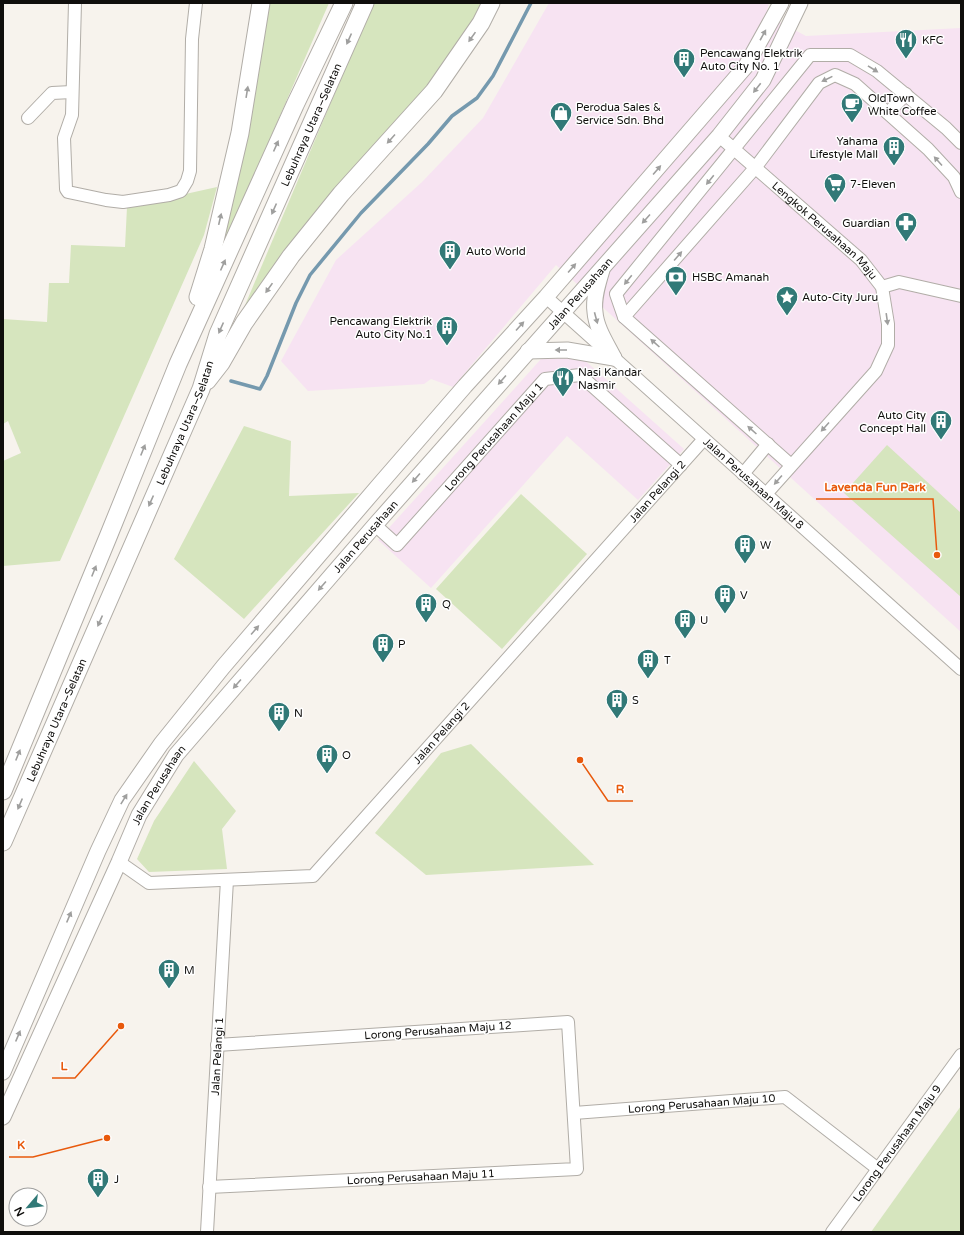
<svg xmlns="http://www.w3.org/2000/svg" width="964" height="1235" font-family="'Varela Round',sans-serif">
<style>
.commercial{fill:#f7e3f2}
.green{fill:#d6e5be}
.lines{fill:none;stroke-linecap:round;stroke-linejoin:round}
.stream{stroke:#7599ae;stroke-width:3.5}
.minor-casing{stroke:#b1ada7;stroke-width:14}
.major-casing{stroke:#b1ada7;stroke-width:17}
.highway-casing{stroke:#b1ada7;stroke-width:19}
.minor{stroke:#fff;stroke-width:12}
.major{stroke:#fff;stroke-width:15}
.highway{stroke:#fff;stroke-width:17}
.oneway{fill:#9f9f9e}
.labels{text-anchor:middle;stroke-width:3;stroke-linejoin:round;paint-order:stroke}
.poi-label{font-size:11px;fill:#0f0e0c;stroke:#fff;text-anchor:start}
.street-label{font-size:11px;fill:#0f0e0c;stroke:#fff}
.leader{fill:none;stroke:#e8590c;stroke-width:1.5}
.callout-dot{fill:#e8590c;stroke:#fff;stroke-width:1.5}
.callout-label{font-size:12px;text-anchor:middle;font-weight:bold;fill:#e8590c;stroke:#fff;stroke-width:3;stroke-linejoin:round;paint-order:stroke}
</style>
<rect width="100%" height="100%" fill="#f7f3ed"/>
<g class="commercial">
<path d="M 549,3 L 769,3 L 766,15 L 806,36 L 961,28 L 961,632 L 556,265 L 453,387 L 431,379 L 424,384 L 308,391 L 281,361 L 336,260 L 422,182 L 483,118 Z"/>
<path d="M 581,357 L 684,449 L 638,500 L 567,436 L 431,588 L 378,540 L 541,359 Z"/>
</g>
<g class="green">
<path d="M 270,3 L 329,3 L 208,281 L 244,152 Z"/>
<path d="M 373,3 L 485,3 L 460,47 L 243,310 Z"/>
<path d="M 217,187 L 204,235 L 60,561 L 3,566 L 3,461 L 21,453 L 8,421 L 3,424 L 3,319 L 47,322 L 49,283 L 69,283 L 71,245 L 125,247 L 127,207 Z"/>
<path d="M 244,426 L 291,441 L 289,496 L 359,493 L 244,619 L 174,559 Z"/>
<path d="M 887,445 L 961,513 L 961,597 L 844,493 Z"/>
<path d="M 521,494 L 587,554 L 502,649 L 436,589 Z"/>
<path d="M 471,744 L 594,865 L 426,875 L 375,833 L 441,753 Z"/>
<path d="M 194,761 L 236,811 L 222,829 L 227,869 L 149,872 L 137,859 L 154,821 Z"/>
<path d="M 961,1106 L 961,1232 L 871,1232 Z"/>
</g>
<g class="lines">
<path class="stream" d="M 231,381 L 260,389 L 267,376 L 296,303 L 310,275 L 361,213 L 428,144 L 452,116 L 477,98 L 493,76 L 531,3"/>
<g class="minor-casing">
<g id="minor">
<path d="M 75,3 L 72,115 L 64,138 L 66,189 L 68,192 L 106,200 L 123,202 L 169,195 L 181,191 L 187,181 L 190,171 L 192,39 L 196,3"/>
<path d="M 888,113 L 906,94"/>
<path d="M 28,118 L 52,93 L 72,92"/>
<path id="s1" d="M 719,136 L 861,260 L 882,287 L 888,324 L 888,345 L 876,371 L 766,494"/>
<path d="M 882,287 L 899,282 L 961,296"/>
<path id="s2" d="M 546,297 L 961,669"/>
<path d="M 624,317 L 755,168 L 819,83 L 835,75 L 855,84 L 928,149 L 954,177 L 961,192"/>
<path d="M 791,465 L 624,317 L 616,294 L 810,55 L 850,55 L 877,71 L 946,128 L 961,143"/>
<path d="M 743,474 L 768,444"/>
<path id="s3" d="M 375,525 L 397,545 L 545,379 L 580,375 L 681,465"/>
<path id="s4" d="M 119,862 L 149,883 L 313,876 L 704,439"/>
<path id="s5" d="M 574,1113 L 785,1097 L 878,1169"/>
<path id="s6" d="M 209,1187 L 577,1169 L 568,1022 L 217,1045"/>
<path id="s7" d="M 207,1232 L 227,880"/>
<path id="s8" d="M 832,1232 L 961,1055"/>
</g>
</g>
<g class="major-casing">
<g id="major">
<path d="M 602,270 C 598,283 593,299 595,312 C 596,328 607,344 614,358"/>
<path d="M 528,351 L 567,350 L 614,358"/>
<path d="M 3,1072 L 98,851 L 122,800 L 161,744 L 223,667 L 380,484 L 465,386 L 546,297 L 746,66 L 781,3"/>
<path id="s9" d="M 3,1117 L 119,862 L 139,815 L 176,755 L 375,525 L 719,136 L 763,80 L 800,3"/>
</g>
</g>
<g class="highway-casing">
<g id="highway">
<path d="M 198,297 L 213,249 L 240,133 L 261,3"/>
<path d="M 207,381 L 221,363 L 244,323 L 291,256 L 341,194 L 434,91 L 481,23 L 491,3"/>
<path d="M 3,791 L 108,537 L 178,364 L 295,105 L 344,3"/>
<path id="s10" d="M 3,842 L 201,389 L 218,334 L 365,3"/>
</g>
</g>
<use href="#minor" class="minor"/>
<use href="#major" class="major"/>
<use href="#highway" class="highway"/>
</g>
<defs><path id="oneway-solid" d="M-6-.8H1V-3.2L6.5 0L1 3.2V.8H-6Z"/></defs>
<g class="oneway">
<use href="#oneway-solid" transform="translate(763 35) rotate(-61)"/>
<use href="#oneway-solid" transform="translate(472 37) rotate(125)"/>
<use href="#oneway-solid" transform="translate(349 39) rotate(114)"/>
<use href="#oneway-solid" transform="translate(873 69) rotate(32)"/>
<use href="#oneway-solid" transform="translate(827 79) rotate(154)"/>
<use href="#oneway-solid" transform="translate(757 88) rotate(128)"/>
<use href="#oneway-solid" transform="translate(247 92) rotate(-81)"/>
<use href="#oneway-solid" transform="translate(391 139) rotate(132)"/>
<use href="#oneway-solid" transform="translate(276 146) rotate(-66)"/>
<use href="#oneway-solid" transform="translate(938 161) rotate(-132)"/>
<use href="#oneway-solid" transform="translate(657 170) rotate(-49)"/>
<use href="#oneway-solid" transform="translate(710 180) rotate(129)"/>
<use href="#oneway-solid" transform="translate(274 209) rotate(114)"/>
<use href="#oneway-solid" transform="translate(220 219) rotate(-77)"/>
<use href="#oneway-solid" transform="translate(646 219) rotate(132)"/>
<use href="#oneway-solid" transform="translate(678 256) rotate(-49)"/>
<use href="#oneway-solid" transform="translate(223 265) rotate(-66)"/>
<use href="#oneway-solid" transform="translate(572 268) rotate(-49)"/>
<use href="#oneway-solid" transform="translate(628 280) rotate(129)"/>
<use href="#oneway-solid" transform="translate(269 288) rotate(125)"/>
<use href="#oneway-solid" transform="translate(596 318) rotate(75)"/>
<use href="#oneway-solid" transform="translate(887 319) rotate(82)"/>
<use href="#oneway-solid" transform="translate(520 326) rotate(-48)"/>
<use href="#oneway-solid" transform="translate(221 328) rotate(114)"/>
<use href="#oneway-solid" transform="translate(655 343) rotate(-138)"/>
<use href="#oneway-solid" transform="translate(561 350) rotate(180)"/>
<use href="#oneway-solid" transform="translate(502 380) rotate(131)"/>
<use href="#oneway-solid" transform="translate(825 427) rotate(132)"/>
<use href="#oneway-solid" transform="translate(752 430) rotate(-138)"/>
<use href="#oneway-solid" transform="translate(143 450) rotate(-68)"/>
<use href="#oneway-solid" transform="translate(416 478) rotate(131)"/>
<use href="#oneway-solid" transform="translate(778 480) rotate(131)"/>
<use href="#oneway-solid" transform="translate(151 501) rotate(114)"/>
<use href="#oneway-solid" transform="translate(94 571) rotate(-68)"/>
<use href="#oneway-solid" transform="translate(322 586) rotate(131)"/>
<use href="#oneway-solid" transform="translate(100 621) rotate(114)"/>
<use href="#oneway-solid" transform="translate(255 630) rotate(-49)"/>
<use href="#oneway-solid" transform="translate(237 684) rotate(131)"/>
<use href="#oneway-solid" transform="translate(18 755) rotate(-68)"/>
<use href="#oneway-solid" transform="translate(124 799) rotate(-58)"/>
<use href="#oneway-solid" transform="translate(20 804) rotate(113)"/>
<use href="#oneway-solid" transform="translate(69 917) rotate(-67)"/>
<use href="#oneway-solid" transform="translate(18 1036) rotate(-67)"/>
</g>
<defs>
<g id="restaurant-pin" transform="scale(1.15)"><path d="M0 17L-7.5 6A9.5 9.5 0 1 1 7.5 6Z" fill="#317977" stroke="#fff"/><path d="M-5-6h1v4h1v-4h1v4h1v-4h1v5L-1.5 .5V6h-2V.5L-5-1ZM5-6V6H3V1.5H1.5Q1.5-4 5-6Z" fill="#fff"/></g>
<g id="building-pin" transform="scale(1.15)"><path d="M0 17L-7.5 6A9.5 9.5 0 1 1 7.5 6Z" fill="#317977" stroke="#fff"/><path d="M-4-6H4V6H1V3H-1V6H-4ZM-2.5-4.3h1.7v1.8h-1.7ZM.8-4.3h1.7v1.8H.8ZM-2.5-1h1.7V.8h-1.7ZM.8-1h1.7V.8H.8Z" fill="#fff"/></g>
<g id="cafe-pin" transform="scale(1.15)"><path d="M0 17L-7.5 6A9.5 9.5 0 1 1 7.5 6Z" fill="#317977" stroke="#fff"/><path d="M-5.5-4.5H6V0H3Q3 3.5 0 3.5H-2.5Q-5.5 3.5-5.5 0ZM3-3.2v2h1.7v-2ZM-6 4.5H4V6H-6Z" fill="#fff"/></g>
<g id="shop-pin" transform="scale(1.15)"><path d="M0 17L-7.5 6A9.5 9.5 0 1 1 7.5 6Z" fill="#317977" stroke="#fff"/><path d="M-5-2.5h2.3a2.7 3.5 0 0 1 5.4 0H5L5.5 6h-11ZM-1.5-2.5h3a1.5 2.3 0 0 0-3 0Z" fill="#fff"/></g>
<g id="supermarket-pin" transform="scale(1.15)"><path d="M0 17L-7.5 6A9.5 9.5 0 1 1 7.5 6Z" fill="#317977" stroke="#fff"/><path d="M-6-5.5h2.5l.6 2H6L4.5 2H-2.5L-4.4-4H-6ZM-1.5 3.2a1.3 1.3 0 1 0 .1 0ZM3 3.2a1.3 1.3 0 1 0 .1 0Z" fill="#fff"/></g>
<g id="pharmacy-pin" transform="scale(1.15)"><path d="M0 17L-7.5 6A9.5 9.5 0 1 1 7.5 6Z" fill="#317977" stroke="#fff"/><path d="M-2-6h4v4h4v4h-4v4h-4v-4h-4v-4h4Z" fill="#fff"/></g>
<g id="bank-pin" transform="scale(1.15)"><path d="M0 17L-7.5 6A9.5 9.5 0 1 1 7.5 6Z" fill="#317977" stroke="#fff"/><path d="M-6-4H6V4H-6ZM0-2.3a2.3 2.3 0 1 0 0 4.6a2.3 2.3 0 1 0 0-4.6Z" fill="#fff"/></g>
<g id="sight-pin" transform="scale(1.15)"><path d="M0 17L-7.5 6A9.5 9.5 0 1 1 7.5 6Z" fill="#317977" stroke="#fff"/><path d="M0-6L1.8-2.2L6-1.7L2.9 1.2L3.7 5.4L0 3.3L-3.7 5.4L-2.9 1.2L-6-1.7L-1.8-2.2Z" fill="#fff"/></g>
</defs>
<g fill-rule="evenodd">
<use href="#restaurant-pin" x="906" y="40"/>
<use href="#building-pin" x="684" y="59"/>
<use href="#cafe-pin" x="852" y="104"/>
<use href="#shop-pin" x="561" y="113"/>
<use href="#building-pin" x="894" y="147"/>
<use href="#supermarket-pin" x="835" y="184"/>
<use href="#pharmacy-pin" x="906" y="223"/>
<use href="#building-pin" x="450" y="251"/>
<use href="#bank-pin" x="676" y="277"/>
<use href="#sight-pin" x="787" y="297"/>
<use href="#building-pin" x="447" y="327"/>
<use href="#restaurant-pin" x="563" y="378"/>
<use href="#building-pin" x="941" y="421"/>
<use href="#building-pin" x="745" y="545"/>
<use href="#building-pin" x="725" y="595"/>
<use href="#building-pin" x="426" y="604"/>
<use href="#building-pin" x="685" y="620"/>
<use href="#building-pin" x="383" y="644"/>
<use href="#building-pin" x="648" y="660"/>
<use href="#building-pin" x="617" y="700"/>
<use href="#building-pin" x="279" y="713"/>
<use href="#building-pin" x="327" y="755"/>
<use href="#building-pin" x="169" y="970"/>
<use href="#building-pin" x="98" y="1179"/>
</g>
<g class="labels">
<g class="poi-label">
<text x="922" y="44">KFC</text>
<text x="700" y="57">Pencawang Elektrik<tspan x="700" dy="13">Auto City No. 1</tspan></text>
<text x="868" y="102">OldTown<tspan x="868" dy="13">White Coffee</tspan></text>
<text x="576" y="111">Perodua Sales &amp;<tspan x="576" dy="13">Service Sdn. Bhd</tspan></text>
<text x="878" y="145" text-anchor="end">Yahama<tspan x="878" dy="13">Lifestyle Mall</tspan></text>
<text x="850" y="188">7-Eleven</text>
<text x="890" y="227" text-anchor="end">Guardian</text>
<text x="466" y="255">Auto World</text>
<text x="692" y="281">HSBC Amanah</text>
<text x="802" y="301">Auto-City Juru</text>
<text x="432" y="325" text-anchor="end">Pencawang Elektrik<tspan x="432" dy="13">Auto City No.1</tspan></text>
<text x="578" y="376">Nasi Kandar<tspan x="578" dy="13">Nasmir</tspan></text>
<text x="926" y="419" text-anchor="end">Auto City<tspan x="926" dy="13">Concept Hall</tspan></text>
<text x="760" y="549">W</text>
<text x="740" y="599">V</text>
<text x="442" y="608">Q</text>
<text x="700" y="624">U</text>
<text x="398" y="648">P</text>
<text x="664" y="664">T</text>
<text x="632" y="704">S</text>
<text x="294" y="717">N</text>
<text x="342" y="759">O</text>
<text x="184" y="974">M</text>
<text x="114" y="1183">J</text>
</g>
<g class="street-label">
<text dy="4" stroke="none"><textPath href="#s10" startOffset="781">Lebuhraya Utara–Selatan</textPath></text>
<text dy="4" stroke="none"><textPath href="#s1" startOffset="142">Lengkok Perusahaan Maju</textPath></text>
<text dy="4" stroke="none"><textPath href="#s9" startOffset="1015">Jalan Perusahaan</textPath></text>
<text dy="4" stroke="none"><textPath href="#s10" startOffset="457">Lebuhraya Utara–Selatan</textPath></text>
<text dy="4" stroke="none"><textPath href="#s3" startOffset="175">Lorong Perusahaan Maju 1</textPath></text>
<text dy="4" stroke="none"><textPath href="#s2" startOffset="279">Jalan Perusahaan Maju 8</textPath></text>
<text dy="4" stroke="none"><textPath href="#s4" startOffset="717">Jalan Pelangi 2</textPath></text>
<text dy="4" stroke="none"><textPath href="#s9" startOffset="691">Jalan Perusahaan</textPath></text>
<text dy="4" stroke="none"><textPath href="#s10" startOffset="133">Lebuhraya Utara–Selatan</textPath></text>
<text dy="4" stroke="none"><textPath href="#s4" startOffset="393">Jalan Pelangi 2</textPath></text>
<text dy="4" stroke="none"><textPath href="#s9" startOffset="367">Jalan Perusahaan</textPath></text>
<text transform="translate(438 1030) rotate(-4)" y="4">Lorong Perusahaan Maju 12</text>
<text dy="4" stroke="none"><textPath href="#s7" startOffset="176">Jalan Pelangi 1</textPath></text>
<text dy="4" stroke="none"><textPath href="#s5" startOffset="128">Lorong Perusahaan Maju 10</textPath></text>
<text dy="4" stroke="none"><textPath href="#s8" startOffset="110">Lorong Perusahaan Maju 9</textPath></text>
<text dy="4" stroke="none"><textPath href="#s6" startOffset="212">Lorong Perusahaan Maju 11</textPath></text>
</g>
</g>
<path class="leader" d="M937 555L933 499H816M580 760L608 801H633M121 1026L75 1078H52M107 1138L33 1157H9"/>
<g class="callout-dot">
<circle cx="937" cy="555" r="4"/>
<circle cx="580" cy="760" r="4"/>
<circle cx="121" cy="1026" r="4"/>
<circle cx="107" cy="1138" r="4"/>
</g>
<g class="callout-label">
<text x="875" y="491">Lavenda Fun Park</text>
<text x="620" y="793">R</text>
<text x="64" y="1070">L</text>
<text x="21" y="1149">K</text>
</g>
<rect width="964" height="1235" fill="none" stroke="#0f0e0c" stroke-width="8"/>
<g transform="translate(28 1207) rotate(242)"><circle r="19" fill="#ffffff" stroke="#9f9f9e"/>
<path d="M0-3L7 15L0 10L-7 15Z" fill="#317977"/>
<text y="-6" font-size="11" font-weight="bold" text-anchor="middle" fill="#0f0e0c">N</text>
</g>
</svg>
